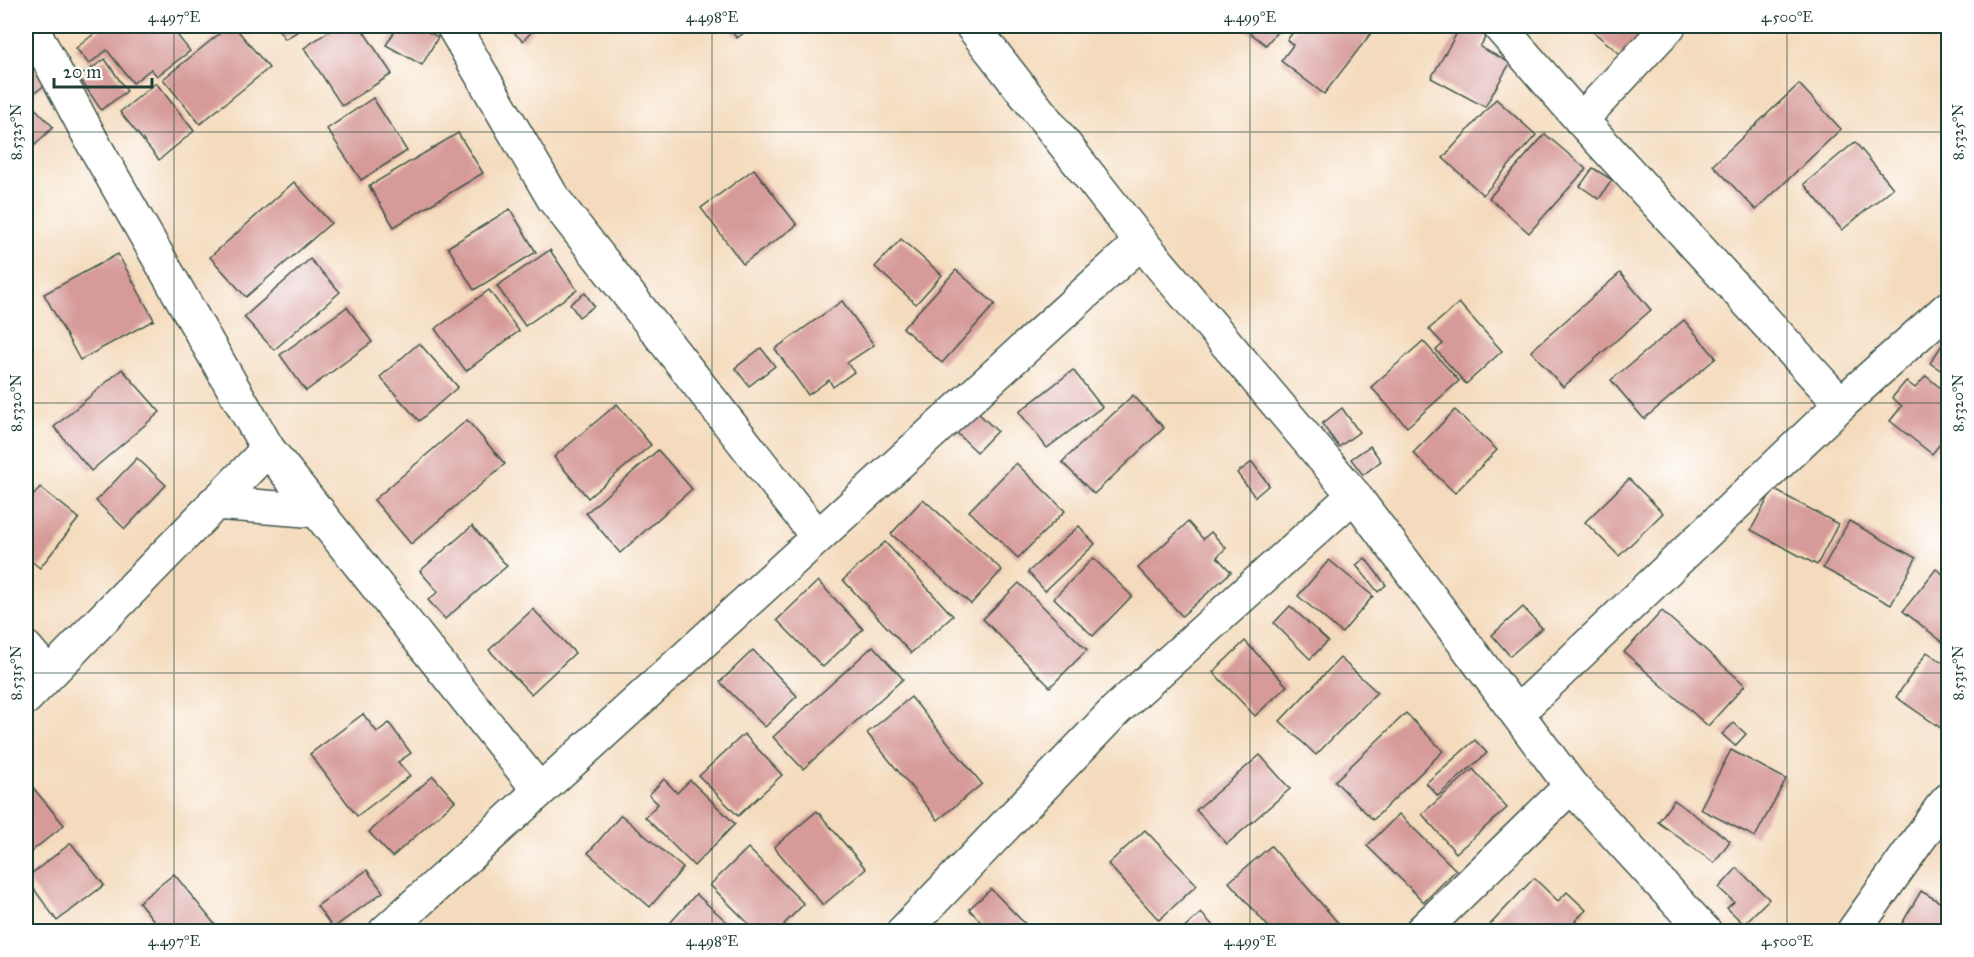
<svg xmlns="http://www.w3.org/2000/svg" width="1974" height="957" font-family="'IM FELL Great Primer',serif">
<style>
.building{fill:#d69a98}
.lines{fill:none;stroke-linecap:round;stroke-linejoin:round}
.minor-casing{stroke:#3f5549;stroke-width:36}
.minor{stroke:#fff;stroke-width:33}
.ticks{fill:none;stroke:#1f3d34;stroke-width:1.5;stroke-opacity:0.45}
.neatline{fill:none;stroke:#1f3d34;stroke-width:2}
.ticks-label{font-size:15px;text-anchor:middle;fill:#1f3d34}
</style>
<rect width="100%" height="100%" fill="#fff"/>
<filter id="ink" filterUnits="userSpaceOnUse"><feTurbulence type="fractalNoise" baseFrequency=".0167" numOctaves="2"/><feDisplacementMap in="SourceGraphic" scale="12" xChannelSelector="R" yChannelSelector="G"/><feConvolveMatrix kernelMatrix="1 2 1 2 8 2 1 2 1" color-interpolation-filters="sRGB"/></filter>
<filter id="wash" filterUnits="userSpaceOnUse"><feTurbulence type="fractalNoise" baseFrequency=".008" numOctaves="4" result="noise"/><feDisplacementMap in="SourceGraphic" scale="24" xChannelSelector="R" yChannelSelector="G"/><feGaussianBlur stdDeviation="1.35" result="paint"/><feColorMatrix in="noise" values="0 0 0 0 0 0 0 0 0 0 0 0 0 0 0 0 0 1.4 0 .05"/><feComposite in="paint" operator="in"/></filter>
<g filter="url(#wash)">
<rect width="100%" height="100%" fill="#f4dbbd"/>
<g id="blocks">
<g class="building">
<path d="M 104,26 L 170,26 L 190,51 L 157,76 L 151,69 L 133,83 L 107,50 L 89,64 L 76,48 Z"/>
<path d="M 177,26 L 195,26 L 184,34 Z"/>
<path d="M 229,26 L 234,26 L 269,68 L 200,124 L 163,79 Z"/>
<path d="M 276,26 L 307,26 L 285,39 Z"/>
<path d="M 337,26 L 360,26 L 392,74 L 342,106 L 304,48 Z"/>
<path d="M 398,26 L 416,26 L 438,37 L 422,65 L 386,45 Z"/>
<path d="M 506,26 L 537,26 L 523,41 Z"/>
<path d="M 726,26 L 753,26 L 737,38 Z"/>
<path d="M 1241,26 L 1282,26 L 1266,45 Z"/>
<path d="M 1298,26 L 1363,26 L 1372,32 L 1324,94 L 1281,61 L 1293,45 L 1287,40 Z"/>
<path d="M 1461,26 L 1484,26 L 1490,29 L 1480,47 L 1510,63 L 1485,107 L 1431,78 Z"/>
<path d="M 1586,26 L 1650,26 L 1624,57 Z"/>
<path d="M 30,57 L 48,83 L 31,95 L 26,86 L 26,60 Z"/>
<path d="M 105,59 L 127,91 L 101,110 L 79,77 Z"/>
<path d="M 156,83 L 194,131 L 159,160 L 120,112 Z"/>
<path d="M 1799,84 L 1841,129 L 1756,210 L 1713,165 Z"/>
<path d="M 373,98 L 407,151 L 361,180 L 327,129 Z"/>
<path d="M 26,99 L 53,127 L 26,154 Z"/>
<path d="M 1496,99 L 1536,135 L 1483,195 L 1443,158 Z"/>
<path d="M 458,133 L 483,173 L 394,227 L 369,186 Z"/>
<path d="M 1545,134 L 1586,169 L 1529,233 L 1489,198 Z"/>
<path d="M 1855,142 L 1893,188 L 1842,230 L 1804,184 Z"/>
<path d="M 1593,168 L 1612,180 L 1599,199 L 1580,186 Z"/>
<path d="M 754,169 L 797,225 L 743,264 L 701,208 Z"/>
<path d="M 294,182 L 331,223 L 246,297 L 210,257 Z"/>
<path d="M 510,209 L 536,252 L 474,290 L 448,247 Z"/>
<path d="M 901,239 L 942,275 L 916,304 L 875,267 Z"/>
<path d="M 550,250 L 577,290 L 525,326 L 497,286 Z"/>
<path d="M 118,254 L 154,320 L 80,360 L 44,294 Z"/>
<path d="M 310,259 L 340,292 L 274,350 L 244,317 Z"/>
<path d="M 956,270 L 995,304 L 942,363 L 903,328 Z"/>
<path d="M 1620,273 L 1651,310 L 1563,387 L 1531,351 Z"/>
<path d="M 489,290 L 519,331 L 466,371 L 435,329 Z"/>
<path d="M 585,293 L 594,306 L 579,317 L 570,304 Z"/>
<path d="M 842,301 L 874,345 L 847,363 L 854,372 L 833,387 L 829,380 L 808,395 L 775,349 Z"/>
<path d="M 1459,303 L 1502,351 L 1466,384 L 1436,350 L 1443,344 L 1429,329 Z"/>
<path d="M 347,307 L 372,342 L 306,391 L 280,355 Z"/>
<path d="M 1684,320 L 1716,358 L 1644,419 L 1611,380 Z"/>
<path d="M 1948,336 L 1948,375 L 1930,363 Z"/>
<path d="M 1423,341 L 1459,381 L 1407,427 L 1371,387 Z"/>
<path d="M 419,343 L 458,387 L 419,421 L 380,377 Z"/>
<path d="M 761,348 L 775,366 L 749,386 L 735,368 Z"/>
<path d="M 122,369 L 160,412 L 91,471 L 54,427 Z"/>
<path d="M 1073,370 L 1102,407 L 1047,448 L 1019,412 Z"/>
<path d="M 1926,376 L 1948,394 L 1948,434 L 1932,454 L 1890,421 L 1902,406 L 1892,398 L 1906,381 L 1915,388 Z"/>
<path d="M 1133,395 L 1164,428 L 1094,494 L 1062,462 Z"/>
<path d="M 617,404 L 651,445 L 588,498 L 554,457 Z"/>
<path d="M 1342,408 L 1359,432 L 1339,447 L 1322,424 Z"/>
<path d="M 1455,410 L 1497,450 L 1455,493 L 1413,453 Z"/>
<path d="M 976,411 L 997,431 L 977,452 L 957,433 Z"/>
<path d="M 467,420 L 505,464 L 411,544 L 374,500 Z"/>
<path d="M 1370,446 L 1381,461 L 1363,475 L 1351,459 Z"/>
<path d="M 658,450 L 692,489 L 620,553 L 586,513 Z"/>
<path d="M 137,458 L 166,485 L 125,529 L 96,501 Z"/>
<path d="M 1252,462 L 1269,485 L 1255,497 L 1237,473 Z"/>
<path d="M 1016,463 L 1065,511 L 1018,558 L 969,511 Z"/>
<path d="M 1629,479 L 1663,513 L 1619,556 L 1585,522 Z"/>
<path d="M 40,487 L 79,518 L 40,568 L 26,557 L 26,505 Z"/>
<path d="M 1773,489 L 1838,524 L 1817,565 L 1751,530 Z"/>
<path d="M 923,499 L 1002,570 L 971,604 L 891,534 Z"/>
<path d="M 1849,521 L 1916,558 L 1891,605 L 1823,568 Z"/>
<path d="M 1188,522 L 1203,539 L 1211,532 L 1226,548 L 1217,557 L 1231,572 L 1182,616 L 1138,568 Z"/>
<path d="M 472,526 L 507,566 L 445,619 L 428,600 L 438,592 L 420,571 Z"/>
<path d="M 1079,526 L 1095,544 L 1045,591 L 1028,572 Z"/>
<path d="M 885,542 L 953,616 L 911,653 L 843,580 Z"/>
<path d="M 1093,558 L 1132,596 L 1093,636 L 1054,598 Z"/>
<path d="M 1365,558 L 1386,585 L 1378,592 L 1356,565 Z"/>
<path d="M 1329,560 L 1373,596 L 1342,633 L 1298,596 Z"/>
<path d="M 1936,569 L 1948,578 L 1948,646 L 1903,611 Z"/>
<path d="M 818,581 L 863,629 L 823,667 L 777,620 Z"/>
<path d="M 1019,583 L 1087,650 L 1050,687 L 983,619 Z"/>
<path d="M 1290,606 L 1328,641 L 1310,659 L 1274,623 Z"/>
<path d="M 1523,607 L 1542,628 L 1510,656 L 1492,635 Z"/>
<path d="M 533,609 L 575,653 L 531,694 L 489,650 Z"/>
<path d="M 1662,611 L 1745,685 L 1708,726 L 1624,652 Z"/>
<path d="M 1245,641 L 1287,686 L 1255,716 L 1213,672 Z"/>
<path d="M 873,646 L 903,679 L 803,769 L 773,737 Z"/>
<path d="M 753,650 L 797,696 L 765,727 L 720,682 Z"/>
<path d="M 1927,652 L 1948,666 L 1948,733 L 1896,697 Z"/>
<path d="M 1340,658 L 1377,692 L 1316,755 L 1280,721 Z"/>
<path d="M 911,697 L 982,784 L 938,820 L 867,733 Z"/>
<path d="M 1406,713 L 1443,751 L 1373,820 L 1335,781 Z"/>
<path d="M 363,714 L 377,732 L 389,723 L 411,753 L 398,762 L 410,776 L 357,816 L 310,754 Z"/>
<path d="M 1734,723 L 1746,734 L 1735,746 L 1722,734 Z"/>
<path d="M 744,734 L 782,775 L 738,816 L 699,776 Z"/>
<path d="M 1475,740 L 1487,753 L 1438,796 L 1426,783 Z"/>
<path d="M 1731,750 L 1786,779 L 1755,837 L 1700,809 Z"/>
<path d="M 1260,755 L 1290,789 L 1227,844 L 1196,810 Z"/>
<path d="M 1473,769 L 1507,808 L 1456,853 L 1422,814 Z"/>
<path d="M 433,776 L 455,801 L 392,857 L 369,832 Z"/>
<path d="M 664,779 L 677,793 L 690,780 L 735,824 L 694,866 L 645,817 L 658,804 L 649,795 Z"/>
<path d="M 30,784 L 64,825 L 26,856 L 26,789 Z"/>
<path d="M 1674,800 L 1730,841 L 1714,863 L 1658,822 Z"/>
<path d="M 817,811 L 866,869 L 823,905 L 774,847 Z"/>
<path d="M 1399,814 L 1456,870 L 1424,902 L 1367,846 Z"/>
<path d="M 621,815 L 683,868 L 650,907 L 588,853 Z"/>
<path d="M 1145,830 L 1197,885 L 1159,920 L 1108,864 Z"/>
<path d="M 71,843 L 104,885 L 57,921 L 26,878 Z"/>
<path d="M 1271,846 L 1346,932 L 1273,932 L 1229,882 Z"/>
<path d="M 748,848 L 804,904 L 784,924 L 792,932 L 757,932 L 710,885 Z"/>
<path d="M 1737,868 L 1769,899 L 1744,924 L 1727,908 L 1734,902 L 1719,888 Z"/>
<path d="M 367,870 L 383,892 L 333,928 L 317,906 Z"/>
<path d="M 174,874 L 221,932 L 163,932 L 139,902 Z"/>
<path d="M 1534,878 L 1558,901 L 1567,892 L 1586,910 L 1575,921 L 1587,932 L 1483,932 Z"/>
<path d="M 991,889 L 1033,932 L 990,932 L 969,909 Z"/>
<path d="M 1921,891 L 1948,907 L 1948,932 L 1897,932 Z"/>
<path d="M 696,894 L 738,932 L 662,932 Z"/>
<path d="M 1201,913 L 1219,932 L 1180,932 Z"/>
</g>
</g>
</g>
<g filter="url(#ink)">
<use href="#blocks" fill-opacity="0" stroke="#3f5549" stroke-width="1.5"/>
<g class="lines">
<g class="minor-casing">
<g id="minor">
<path d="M 31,26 L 93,143 L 268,449 L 539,790"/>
<path d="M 453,26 L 553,198 L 817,536"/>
<path d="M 972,26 L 1141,242 L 1354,495 L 1571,786 L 1705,932"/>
<path d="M 1499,26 L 1581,120 L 1841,404"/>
<path d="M 1581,120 L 1669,26"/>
<path d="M 214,503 L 318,511"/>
<path d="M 26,648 L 48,674"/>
<path d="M 26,698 L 268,449"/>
<path d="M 1517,713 L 1841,404 L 1948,308"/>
<path d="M 385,932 L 1141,242"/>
<path d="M 903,932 L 1116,710 L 1354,495"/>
<path d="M 1421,932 L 1571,786"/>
<path d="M 1853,932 L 1941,808 L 1948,800"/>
</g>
</g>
<use href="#minor" class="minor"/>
</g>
</g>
<path class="ticks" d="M 174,26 L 174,932M 712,26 L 712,932M 1250,26 L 1250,932M 1787,26 L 1787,932M 26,132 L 1948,132M 26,403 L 1948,403M 26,673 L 1948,673"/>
<rect width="1974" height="957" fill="none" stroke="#fff" stroke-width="66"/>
<path d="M54 78v9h98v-9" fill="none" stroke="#1f3d34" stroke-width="3"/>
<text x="63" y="78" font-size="18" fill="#1f3d34" stroke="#ffffff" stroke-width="4.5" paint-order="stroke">20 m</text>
<rect x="33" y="33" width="1908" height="891" class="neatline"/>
<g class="ticks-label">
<text x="174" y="22">4.497°E</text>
<text x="712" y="22">4.498°E</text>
<text x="1250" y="22">4.499°E</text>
<text x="1787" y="22">4.500°E</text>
<text transform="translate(16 132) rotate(-90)" y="5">8.5325°N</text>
<text transform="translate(1958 132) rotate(-90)" y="5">8.5325°N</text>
<text transform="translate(16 403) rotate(-90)" y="5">8.5320°N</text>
<text transform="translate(1958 403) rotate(-90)" y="5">8.5320°N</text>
<text transform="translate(16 673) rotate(-90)" y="5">8.5315°N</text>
<text transform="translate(1958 673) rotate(-90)" y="5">8.5315°N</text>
<text x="174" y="946">4.497°E</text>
<text x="712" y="946">4.498°E</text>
<text x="1250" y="946">4.499°E</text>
<text x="1787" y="946">4.500°E</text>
</g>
</svg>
